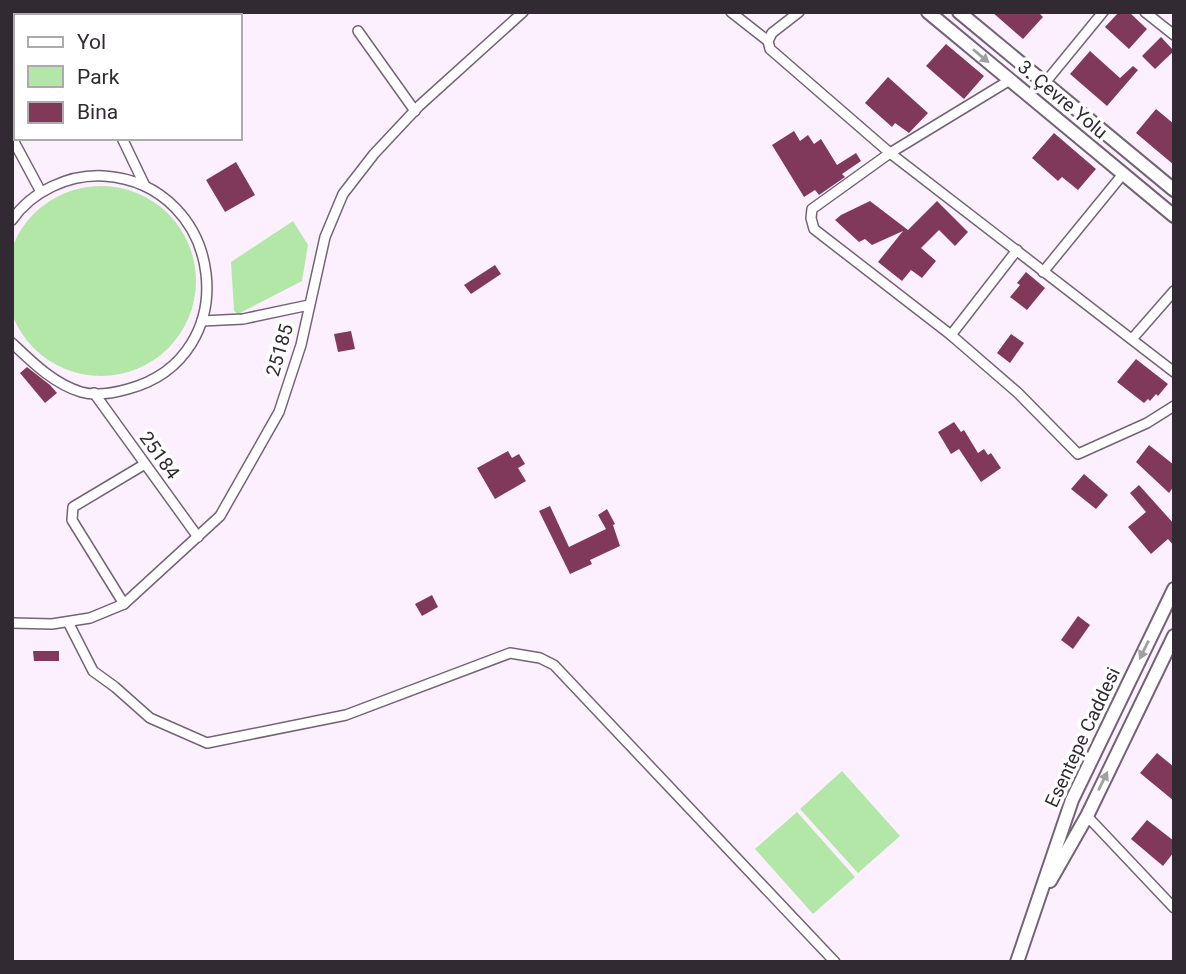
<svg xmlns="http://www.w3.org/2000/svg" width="1186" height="974" font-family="Roboto,sans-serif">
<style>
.green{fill:#b3e7a7}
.building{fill:#81395a}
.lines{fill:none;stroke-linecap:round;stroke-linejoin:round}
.street-casing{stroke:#746377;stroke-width:12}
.secondary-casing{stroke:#746377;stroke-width:16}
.street{stroke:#fff;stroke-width:9}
.secondary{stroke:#fff;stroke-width:12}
.oneway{fill:#a29fa3}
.labels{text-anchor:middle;stroke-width:7;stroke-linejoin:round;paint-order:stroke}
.street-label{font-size:19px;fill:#312a33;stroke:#fff}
</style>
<rect width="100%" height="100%" fill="#fcf0fe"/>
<g class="green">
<circle cx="101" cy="281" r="95"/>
<path d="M 293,221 L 308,245 L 302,281 L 238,314 L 234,311 L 231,262 Z"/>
<path d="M 842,771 L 900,836 L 858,873 L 800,809 Z"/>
<path d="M 797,812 L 855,877 L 813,914 L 755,849 Z"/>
</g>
<g class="building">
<path d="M 992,12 L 1038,12 L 1043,17 L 1023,39 Z"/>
<path d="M 1119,12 L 1129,12 L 1147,29 L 1129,49 L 1105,27 Z"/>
<path d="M 1161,37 L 1174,51 L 1155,69 L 1142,56 Z"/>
<path d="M 946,44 L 984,76 L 964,99 L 926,66 Z"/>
<path d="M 1090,51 L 1120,78 L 1133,66 L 1138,70 L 1107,106 L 1070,74 Z"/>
<path d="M 888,77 L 928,113 L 909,133 L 895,123 L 892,127 L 865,103 Z"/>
<path d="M 1156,109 L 1174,124 L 1174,165 L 1136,133 Z"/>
<path d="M 794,131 L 800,141 L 808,135 L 814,144 L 821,139 L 837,165 L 856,153 L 861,161 L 842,174 L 845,177 L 819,195 L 815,190 L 804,197 L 772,145 Z"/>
<path d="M 1054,133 L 1096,169 L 1078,190 L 1062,177 L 1058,181 L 1032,158 Z"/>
<path d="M 236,162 L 255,195 L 225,212 L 206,180 Z"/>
<path d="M 870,201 L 908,230 L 937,201 L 968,232 L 955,246 L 939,230 L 921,248 L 936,261 L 922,278 L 911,270 L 902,281 L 878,262 L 903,231 L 872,245 L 865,239 L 859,242 L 835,220 L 841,215 Z"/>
<path d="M 495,265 L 501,274 L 471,294 L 464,285 Z"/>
<path d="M 1026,272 L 1045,288 L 1027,310 L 1010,297 L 1020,285 L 1017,283 Z"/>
<path d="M 351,331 L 355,349 L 338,352 L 334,334 Z"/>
<path d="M 1011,334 L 1024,343 L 1010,363 L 997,353 Z"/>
<path d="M 1136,359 L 1168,384 L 1158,396 L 1156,394 L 1150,401 L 1148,399 L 1144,403 L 1117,382 Z"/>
<path d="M 27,367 L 50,385 L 57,393 L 45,403 L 20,373 Z"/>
<path d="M 954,422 L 961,432 L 964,430 L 978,453 L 984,449 L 988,455 L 991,453 L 1001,468 L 981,482 L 959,449 L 951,454 L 938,432 Z"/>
<path d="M 1149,445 L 1174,465 L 1174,486 L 1169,493 L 1136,462 Z"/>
<path d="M 508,451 L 512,458 L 519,454 L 525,464 L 518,468 L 526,481 L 495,499 L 477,468 Z"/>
<path d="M 1084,474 L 1108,495 L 1096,509 L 1071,489 Z"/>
<path d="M 1139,485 L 1174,524 L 1174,546 L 1168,539 L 1151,554 L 1128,527 L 1146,512 L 1130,493 Z"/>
<path d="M 550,506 L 569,547 L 606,529 L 598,515 L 607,509 L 615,524 L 613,525 L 620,546 L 590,560 L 592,564 L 570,574 L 539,511 Z"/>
<path d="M 432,595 L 438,607 L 422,616 L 415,604 Z"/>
<path d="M 1078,616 L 1090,625 L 1073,649 L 1061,640 Z"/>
<path d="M 33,651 L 59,651 L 59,661 L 34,661 Z"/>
<path d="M 1157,753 L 1174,767 L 1174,801 L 1140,773 Z"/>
<path d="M 1147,820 L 1174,841 L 1174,852 L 1163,866 L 1131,839 Z"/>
</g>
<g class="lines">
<g class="street-casing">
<g id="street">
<path d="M 731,12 L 768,41"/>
<path d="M 799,12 L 772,33 L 768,41 L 770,49 L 890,153 L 1174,372"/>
<path d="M 1145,12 L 1174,35"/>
<path d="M 99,16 L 99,12"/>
<path d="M 358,31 L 415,111"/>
<path d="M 12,74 L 16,71"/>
<path d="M 1044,84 L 1103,12"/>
<path d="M 12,138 L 41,192"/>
<path d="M 122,138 L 145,186"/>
<path d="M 12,220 C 32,191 69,174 104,176 C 225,184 247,357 128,389 C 114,393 95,396 81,392 C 54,384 32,362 12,343"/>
<path d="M 1017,250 L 951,335 L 1018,393 L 1078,454 L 1147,423 L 1174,406"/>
<path d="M 1043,272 L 1123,174"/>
<path d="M 202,321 L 243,319 L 309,305"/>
<path d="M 951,335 L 814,229 L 811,218 L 812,209 L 890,153 L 1010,80"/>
<path d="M 1132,339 L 1174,291"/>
<path d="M 94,393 L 198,537"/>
<path d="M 124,604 L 72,520 L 73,507 L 145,464"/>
<path d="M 68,622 L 93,671 L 115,687 L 150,718 L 207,743 L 346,715 L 510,653 L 540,658 L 554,665 L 835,962"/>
<path d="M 12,623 L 52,624 L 90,618 L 124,604 L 220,516 L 279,412 L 301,345 L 325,237 L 343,194 L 374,154 L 419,106 L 523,12"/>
<path d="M 1087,816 L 1174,908"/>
</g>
</g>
<g class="secondary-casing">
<g id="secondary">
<path d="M 928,12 L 1174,216"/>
<path d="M 959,12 L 1174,190"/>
<path d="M 1050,881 L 1087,816 L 1174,636"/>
<path d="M 1017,962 L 1072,800 L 1174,589"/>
</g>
</g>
<use href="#street" class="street"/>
<use href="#secondary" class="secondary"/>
</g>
<defs><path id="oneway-solid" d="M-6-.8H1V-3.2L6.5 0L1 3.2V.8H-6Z" transform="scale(1.75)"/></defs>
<g class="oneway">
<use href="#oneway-solid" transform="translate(981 56) rotate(40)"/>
<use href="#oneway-solid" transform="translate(1144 650) rotate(116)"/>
<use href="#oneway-solid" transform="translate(1103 781) rotate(-64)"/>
</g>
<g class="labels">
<g class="street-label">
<text transform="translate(1063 99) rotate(40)" y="7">3. Çevre Yolu</text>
<text transform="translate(279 350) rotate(-74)" y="7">25185</text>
<text transform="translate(160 455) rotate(54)" y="7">25184</text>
<text transform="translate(1082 737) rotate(-65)" y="7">Esentepe Caddesi</text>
</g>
</g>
<rect width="1186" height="974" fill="none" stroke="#312a33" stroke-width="28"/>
<rect x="14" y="14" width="228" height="126" fill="#ffffff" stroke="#adaaad" stroke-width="2"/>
<rect x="28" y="37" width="35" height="10" fill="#ffffff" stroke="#adaaad" stroke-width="2"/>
<text x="77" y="49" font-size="21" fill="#312a33">Yol</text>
<rect x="28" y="66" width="35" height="21" fill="#b3e7a7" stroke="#adaaad" stroke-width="2"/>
<text x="77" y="84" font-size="21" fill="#312a33">Park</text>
<rect x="28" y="102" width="35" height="21" fill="#81395a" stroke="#adaaad" stroke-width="2"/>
<text x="77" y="119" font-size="21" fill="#312a33">Bina</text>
</svg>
